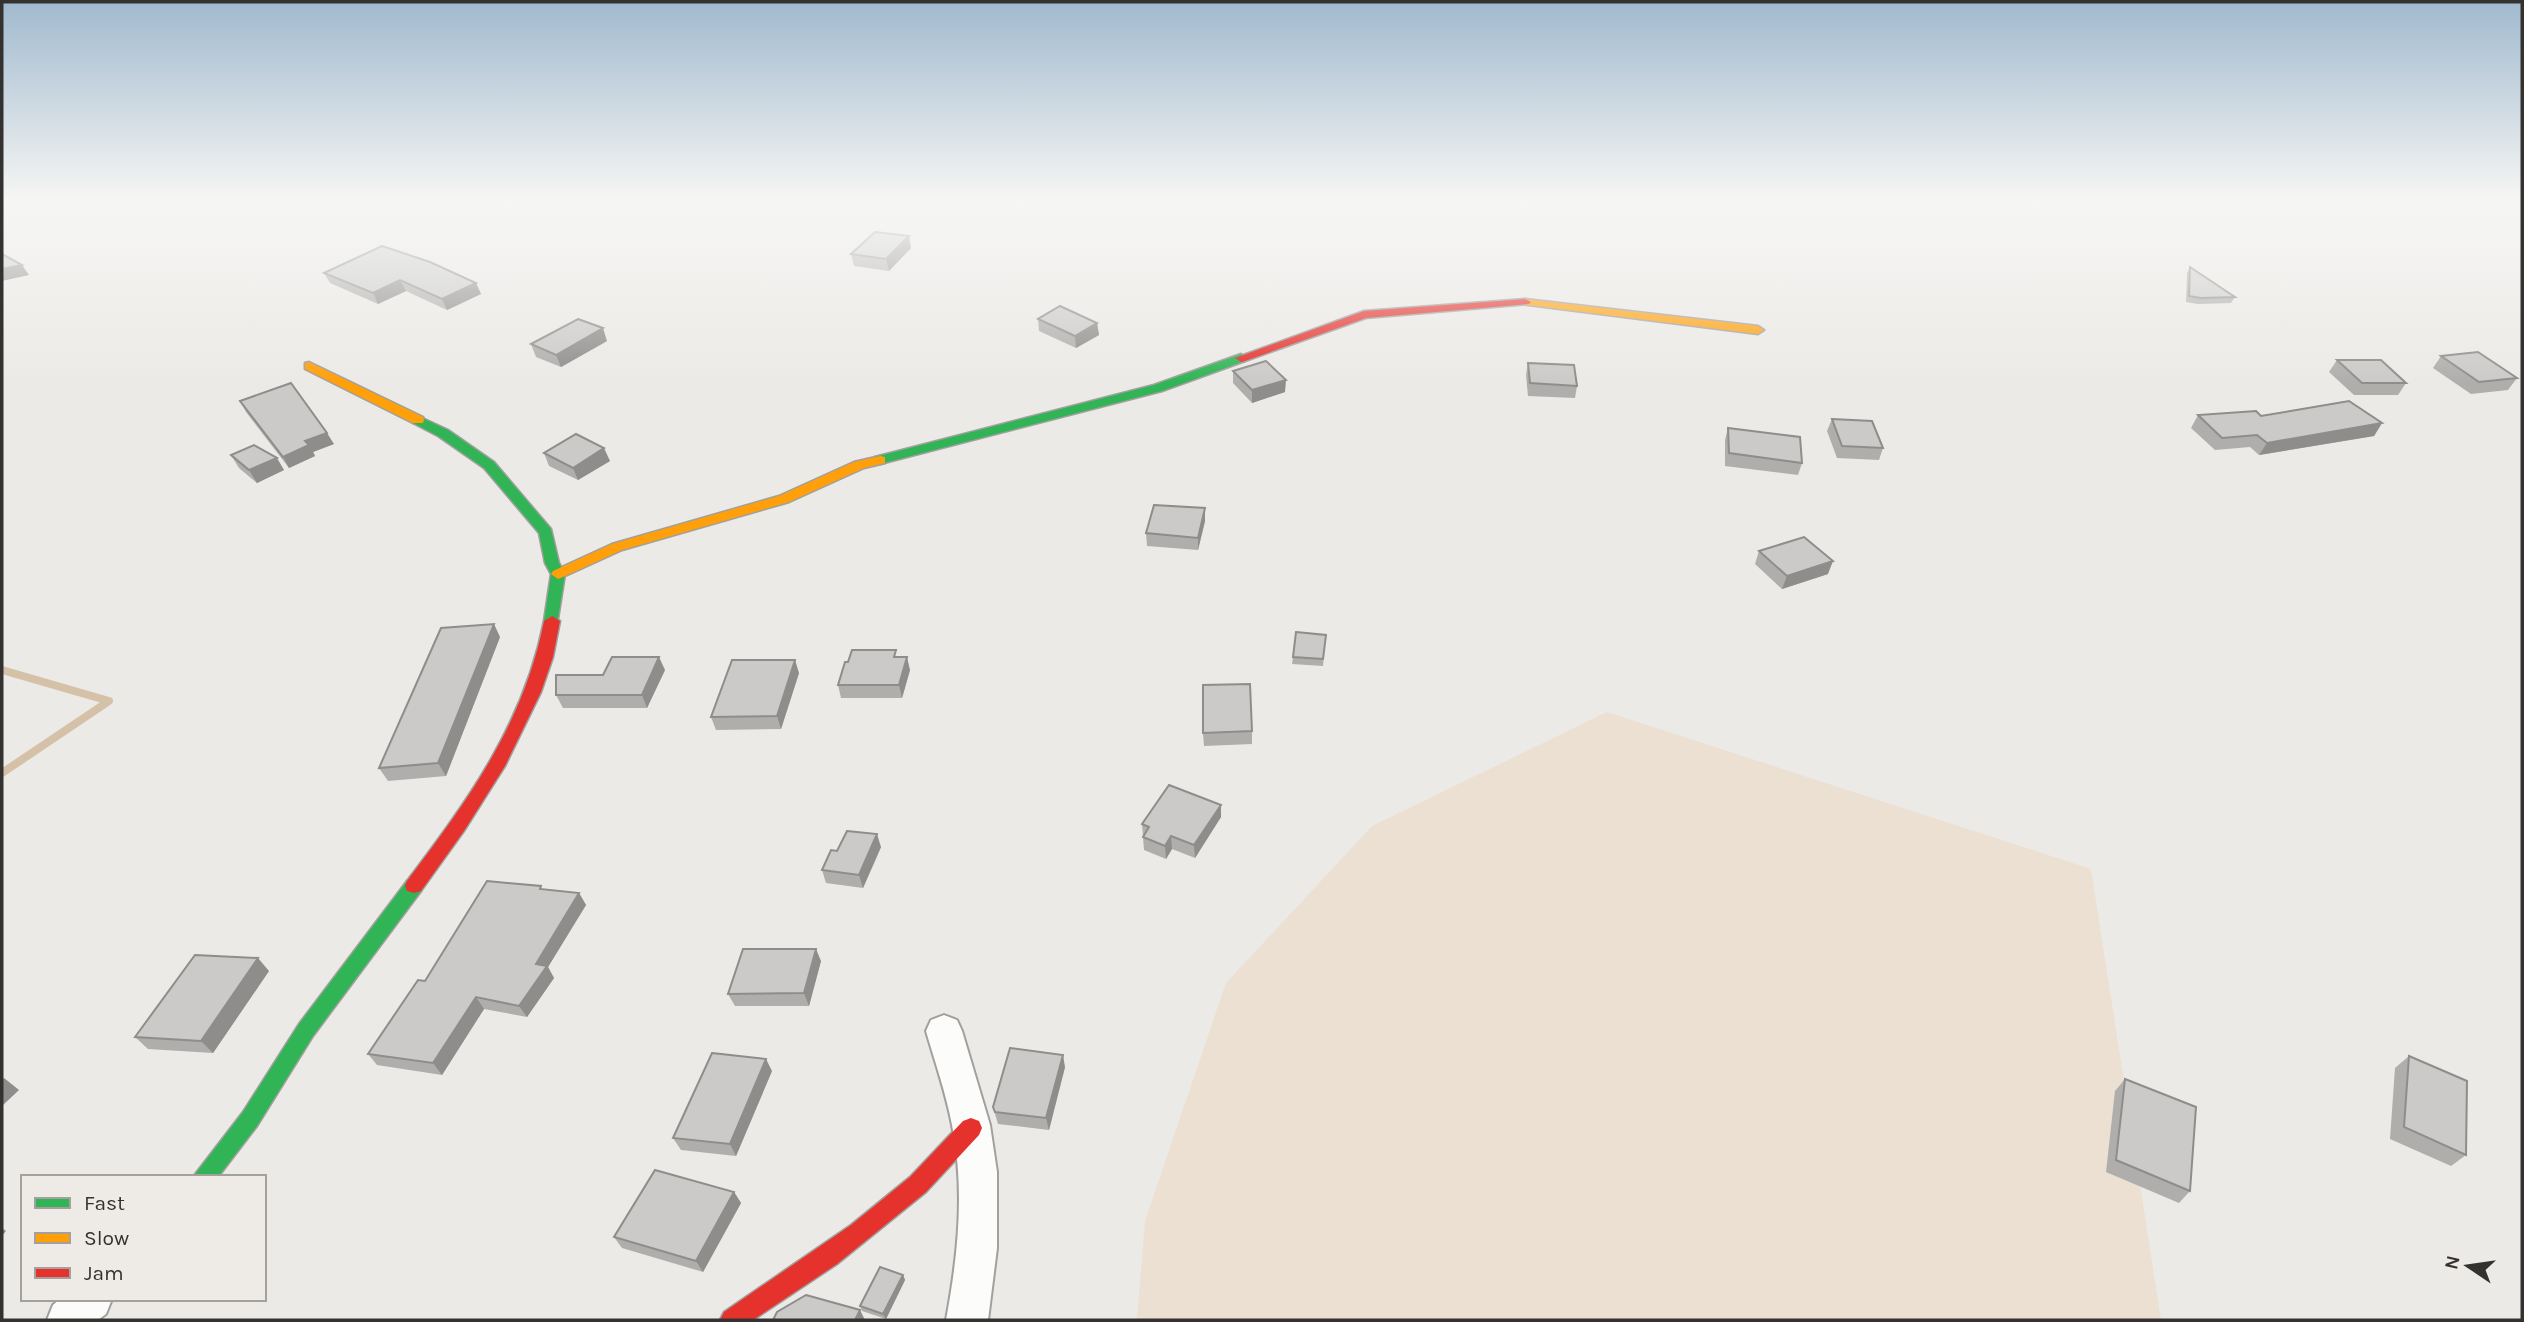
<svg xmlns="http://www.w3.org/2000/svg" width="2524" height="1322" font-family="Karla,sans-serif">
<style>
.green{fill:#ebe0d2}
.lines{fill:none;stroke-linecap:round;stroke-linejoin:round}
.stream-far1{stroke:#d4c1a8;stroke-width:6}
.stream{stroke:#d4c1a8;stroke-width:8}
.street-casing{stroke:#a1a09e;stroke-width:4}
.fast-casing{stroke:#a1a09e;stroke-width:3}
.slow-casing{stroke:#a1a09e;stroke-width:3}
.jam-casing{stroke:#a1a09e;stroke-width:3}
.street{fill:#fcfcfb;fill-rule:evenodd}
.fast{fill:#30b455;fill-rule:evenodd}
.slow{fill:#ff9f0a;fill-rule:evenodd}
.jam{fill:#e5322d;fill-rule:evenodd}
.wall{fill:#afaeac}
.shaded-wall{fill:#8e8d8c}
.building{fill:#cbcac8;stroke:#8e8d8c;stroke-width:2}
</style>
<rect width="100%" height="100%" fill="#eceae7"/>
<path class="green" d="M 1607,712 L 2091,869 L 2161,1320 L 1137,1320 L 1145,1221 L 1226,983 L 1372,826 Z"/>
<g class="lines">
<path class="stream-far1" d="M 876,198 L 877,202 L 928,203 L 968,198"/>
<path class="stream" d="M 2,670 L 109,701 L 2,773"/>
<g class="street-casing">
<g id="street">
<path d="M 944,1015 L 957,1020 L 962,1031 L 990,1125 L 997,1172 L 997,1248 L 988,1320 L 946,1320 C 958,1256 965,1190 952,1125 C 946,1093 935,1062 926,1031 L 931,1020 Z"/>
<path d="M 60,1299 L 112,1299 L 106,1314 L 98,1320 L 47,1320 L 53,1305 Z"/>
</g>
</g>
<g class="fast-casing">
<g id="fast">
<path d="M 1241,354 L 1247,358 L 1245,361 L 1162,391 L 880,464 L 873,460 L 875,457 L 1154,385 Z"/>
<path d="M 418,416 L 448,430 L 494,462 L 551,529 L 559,563 L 565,574 L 557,625 L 552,626 L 544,621 L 551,574 L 545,563 L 539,533 L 484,468 L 438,436 L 413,423 L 413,417 Z"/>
<path d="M 414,879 L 421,881 L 423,886 L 421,891 L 313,1036 L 257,1126 L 218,1177 L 193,1177 L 243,1112 L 299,1024 L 407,881 Z"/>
</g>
</g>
<g class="slow-casing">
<g id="slow">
<path d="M 1525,299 L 1758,326 L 1764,330 L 1758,334 L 1521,304 L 1519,302 Z"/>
<path d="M 309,362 L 423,417 L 424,420 L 423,423 L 413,423 L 305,369 L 305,363 Z"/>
<path d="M 880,456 L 885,457 L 885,463 L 864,468 L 789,502 L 622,550 L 563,577 L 558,579 L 551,574 L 553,571 L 612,544 L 779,496 L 854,462 Z"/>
</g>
</g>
<g class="jam-casing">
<g id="jam">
<path d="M 1525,299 L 1531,302 L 1529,304 L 1366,318 L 1245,361 L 1241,362 L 1235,358 L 1364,311 Z"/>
<path d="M 552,616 L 560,621 L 553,657 L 541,692 L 505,766 L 464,831 L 421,891 L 414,893 L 407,891 L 405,886 L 407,881 C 469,799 524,723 544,621 Z"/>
<path d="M 971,1118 L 979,1121 L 982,1128 L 979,1135 L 926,1192 L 837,1264 L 753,1320 L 720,1320 L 724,1312 L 851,1225 L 910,1177 L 963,1121 Z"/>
</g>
</g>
<use href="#street" class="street"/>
<use href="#fast" class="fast"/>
<use href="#slow" class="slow"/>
<use href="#jam" class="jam"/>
</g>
<g class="wall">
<path d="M 911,248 L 889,271 L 854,266 L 851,254 Z"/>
<path d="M 2190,267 L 2235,297 L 2231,303 L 2198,304 L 2186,302 L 2187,273 Z"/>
<path d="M 324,273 L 476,283 L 481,294 L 447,310 L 406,291 L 378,304 L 330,283 Z"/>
<path d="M 1038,319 L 1097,323 L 1099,335 L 1076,348 L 1039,331 Z"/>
<path d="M 607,341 L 561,367 L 536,357 L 531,344 Z"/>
<path d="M 2441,356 L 2517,378 L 2508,390 L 2471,394 L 2433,368 Z"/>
<path d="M 2337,360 L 2406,383 L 2398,395 L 2354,395 L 2329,372 Z"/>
<path d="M 1528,363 L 1577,386 L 1575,398 L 1528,396 L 1526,375 Z"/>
<path d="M 1233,371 L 1285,392 L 1252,403 L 1233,383 Z"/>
<path d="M 240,401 L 334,444 L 313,452 L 315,456 L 289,468 L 246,412 Z"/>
<path d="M 2198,415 L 2261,416 L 2382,423 L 2374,436 L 2259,455 L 2250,447 L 2215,450 L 2191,428 Z"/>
<path d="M 1832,419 L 1883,448 L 1879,460 L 1837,458 L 1827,431 Z"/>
<path d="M 1728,428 L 1802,463 L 1798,475 L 1725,466 L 1725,440 Z"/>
<path d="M 544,453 L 610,461 L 578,480 L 549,466 Z"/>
<path d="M 231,455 L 284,470 L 257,483 L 239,468 Z"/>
<path d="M 1205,508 L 1205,521 L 1198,550 L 1147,546 L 1146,533 Z"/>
<path d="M 1759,551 L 1828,574 L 1782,589 L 1755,564 Z"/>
<path d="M 1326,635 L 1323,666 L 1292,664 L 1293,657 Z"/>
<path d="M 500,637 L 446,776 L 388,781 L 379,768 Z"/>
<path d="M 898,657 L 910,670 L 902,698 L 841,698 L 838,685 Z"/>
<path d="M 665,670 L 647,708 L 563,708 L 556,695 L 603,675 Z"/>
<path d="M 799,673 L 781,729 L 716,730 L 711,717 Z"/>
<path d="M 1252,731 L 1252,744 L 1204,746 L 1203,733 Z"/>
<path d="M 1221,805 L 1221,817 L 1195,858 L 1172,849 L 1166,859 L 1144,850 L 1142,824 Z"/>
<path d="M 881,847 L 863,888 L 826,883 L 822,870 L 837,851 Z"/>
<path d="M 543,889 L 579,893 L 586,905 L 548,967 L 554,978 L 527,1017 L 484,1009 L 442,1075 L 377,1065 L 368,1054 L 425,981 Z"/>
<path d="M 821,961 L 809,1006 L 735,1006 L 728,994 Z"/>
<path d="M 269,971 L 213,1053 L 148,1049 L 135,1037 Z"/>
<path d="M 2409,1056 L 2466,1155 L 2451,1166 L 2390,1139 L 2395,1068 Z"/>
<path d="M 1065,1067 L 1049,1130 L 998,1124 L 993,1107 Z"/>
<path d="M 772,1071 L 736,1156 L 681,1150 L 673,1138 Z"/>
<path d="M 2125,1079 L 2190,1191 L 2179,1203 L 2106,1172 L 2115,1091 Z"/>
<path d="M 734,1192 L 741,1203 L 703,1272 L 622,1248 L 614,1237 Z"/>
<path d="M 903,1275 L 905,1280 L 886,1319 L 862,1311 L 860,1306 Z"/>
</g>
<g class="shaded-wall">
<path d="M 909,236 L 911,248 L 889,271 L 886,259 Z"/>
<path d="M 22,265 L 29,275 L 2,281 L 2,269 Z"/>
<path d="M 400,280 L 406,291 L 378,304 L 373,293 Z"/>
<path d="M 476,283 L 481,294 L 447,310 L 442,299 Z"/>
<path d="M 1097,323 L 1099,335 L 1076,348 L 1075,336 Z"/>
<path d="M 603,328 L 607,341 L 561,367 L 556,355 Z"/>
<path d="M 1286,380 L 1285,392 L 1252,403 L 1252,390 Z"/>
<path d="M 2382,423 L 2374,436 L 2259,455 L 2267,443 Z"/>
<path d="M 327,433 L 334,444 L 313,452 L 315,456 L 289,468 L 283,457 L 305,441 Z"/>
<path d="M 604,448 L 610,461 L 578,480 L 573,468 Z"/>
<path d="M 277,458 L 284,470 L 257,483 L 249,470 Z"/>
<path d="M 1205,508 L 1205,521 L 1198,550 L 1198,538 Z"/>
<path d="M 1833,561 L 1828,574 L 1782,589 L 1787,576 Z"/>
<path d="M 494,624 L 500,637 L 446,776 L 438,763 Z"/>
<path d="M 659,657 L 665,670 L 647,708 L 642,695 Z"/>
<path d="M 907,657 L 910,670 L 902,698 L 899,685 Z"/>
<path d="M 795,660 L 799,673 L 781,729 L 777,716 Z"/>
<path d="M 1221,805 L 1221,817 L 1195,858 L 1194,845 Z"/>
<path d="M 877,834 L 881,847 L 863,888 L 859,875 Z"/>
<path d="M 1171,836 L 1172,849 L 1166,859 L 1165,846 Z"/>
<path d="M 579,893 L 586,905 L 548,967 L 554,978 L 527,1017 L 519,1006 L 536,964 Z"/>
<path d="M 816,949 L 821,961 L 809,1006 L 804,993 Z"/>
<path d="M 258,958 L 269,971 L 213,1053 L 201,1041 Z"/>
<path d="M 476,997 L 484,1009 L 442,1075 L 433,1063 Z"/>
<path d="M 1063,1055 L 1065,1067 L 1049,1130 L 1046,1118 Z"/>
<path d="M 766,1059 L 772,1071 L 736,1156 L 730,1144 Z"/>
<path d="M 4,1078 L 19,1090 L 2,1106 L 2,1080 Z"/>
<path d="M 734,1192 L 741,1203 L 703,1272 L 696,1261 Z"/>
<path d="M 2,1228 L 6,1231 L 2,1236 Z"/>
<path d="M 903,1275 L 905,1280 L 886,1319 L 883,1314 Z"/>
<path d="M 860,1310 L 865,1320 L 855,1320 Z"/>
</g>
<g class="building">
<path d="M 875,232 L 909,236 L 886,259 L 851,254 Z"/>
<path d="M 382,246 L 430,262 L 476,283 L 442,299 L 400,280 L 373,293 L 324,273 Z"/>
<path d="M 2,254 L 22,265 L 2,269 Z"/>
<path d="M 2190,267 L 2235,297 L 2201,298 L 2189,296 Z"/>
<path d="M 1060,306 L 1097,323 L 1075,336 L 1038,319 Z"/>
<path d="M 578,319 L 603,328 L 556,355 L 531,344 Z"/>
<path d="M 2478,352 L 2517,378 L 2479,382 L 2441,356 Z"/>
<path d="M 2337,360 L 2381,360 L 2406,383 L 2362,383 Z"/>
<path d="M 1266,361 L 1286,380 L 1252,390 L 1233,371 Z"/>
<path d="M 1528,363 L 1574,365 L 1577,386 L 1530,383 Z"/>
<path d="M 291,383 L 327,433 L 305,441 L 309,445 L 283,457 L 240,401 Z"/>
<path d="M 2349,401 L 2382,423 L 2267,443 L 2257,435 L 2222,438 L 2198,415 L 2256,411 L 2261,416 Z"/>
<path d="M 1832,419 L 1872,421 L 1883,448 L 1842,446 Z"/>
<path d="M 1728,428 L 1800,437 L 1802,463 L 1729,453 Z"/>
<path d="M 576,434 L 604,448 L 573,468 L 544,453 Z"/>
<path d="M 254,445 L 277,458 L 249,470 L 231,455 Z"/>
<path d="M 1154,505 L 1205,508 L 1198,538 L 1146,533 Z"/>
<path d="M 1804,537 L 1833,561 L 1787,576 L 1759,551 Z"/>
<path d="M 494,624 L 438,763 L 379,768 L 441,628 Z"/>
<path d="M 1296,632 L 1326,635 L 1323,659 L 1293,657 Z"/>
<path d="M 852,650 L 896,650 L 894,657 L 907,657 L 899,685 L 838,685 L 845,662 L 848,662 Z"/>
<path d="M 612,657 L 659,657 L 642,695 L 556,695 L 556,675 L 603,675 Z"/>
<path d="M 732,660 L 795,660 L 777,716 L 711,717 Z"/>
<path d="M 1250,684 L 1252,731 L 1203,733 L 1203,685 Z"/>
<path d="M 1169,785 L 1221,805 L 1194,845 L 1171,836 L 1165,846 L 1143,837 L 1149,827 L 1142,824 Z"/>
<path d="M 847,831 L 877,834 L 859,875 L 822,870 L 831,850 L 837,851 Z"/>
<path d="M 487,881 L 541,886 L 540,889 L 579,893 L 536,964 L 547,966 L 519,1006 L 476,997 L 433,1063 L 368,1054 L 418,980 L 425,981 Z"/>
<path d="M 743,949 L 816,949 L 804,993 L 728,994 Z"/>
<path d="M 195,955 L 258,958 L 201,1041 L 135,1037 Z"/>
<path d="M 1010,1048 L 1063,1055 L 1046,1118 L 995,1112 L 993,1107 Z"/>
<path d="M 712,1053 L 766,1059 L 730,1144 L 673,1138 Z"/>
<path d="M 2409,1056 L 2467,1081 L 2466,1155 L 2404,1127 Z"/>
<path d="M 2125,1079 L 2196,1107 L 2190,1191 L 2116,1160 Z"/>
<path d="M 655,1170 L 734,1192 L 696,1261 L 614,1237 Z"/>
<path d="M 880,1267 L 903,1275 L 883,1314 L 860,1306 Z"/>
<path d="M 806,1295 L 860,1310 L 855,1320 L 773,1320 L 777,1312 Z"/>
</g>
<linearGradient id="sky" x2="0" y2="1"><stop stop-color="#a0b9ce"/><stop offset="0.52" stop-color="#f6f6f4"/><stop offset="1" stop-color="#f6f6f4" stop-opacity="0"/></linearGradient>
<rect width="2524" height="383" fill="url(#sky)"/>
<rect width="2524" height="1322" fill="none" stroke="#343231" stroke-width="7"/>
<rect x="21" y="1175" width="245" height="126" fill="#eeeae5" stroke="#a4a09d" stroke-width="2"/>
<rect x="35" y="1198" width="35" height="10" fill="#30b455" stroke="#a4a09d" stroke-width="2"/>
<text x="84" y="1210" font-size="21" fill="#343231">Fast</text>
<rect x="35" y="1233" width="35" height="10" fill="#ff9f0a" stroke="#a4a09d" stroke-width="2"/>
<text x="84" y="1245" font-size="21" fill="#343231">Slow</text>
<rect x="35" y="1268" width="35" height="10" fill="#e5322d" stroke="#a4a09d" stroke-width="2"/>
<text x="84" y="1280" font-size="21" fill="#343231">Jam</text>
<g transform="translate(2468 1266) rotate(283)" stroke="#eeeae5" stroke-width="5" paint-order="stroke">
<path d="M0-5L12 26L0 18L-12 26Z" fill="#343231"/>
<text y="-10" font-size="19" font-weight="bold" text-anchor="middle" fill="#343231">N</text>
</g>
</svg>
